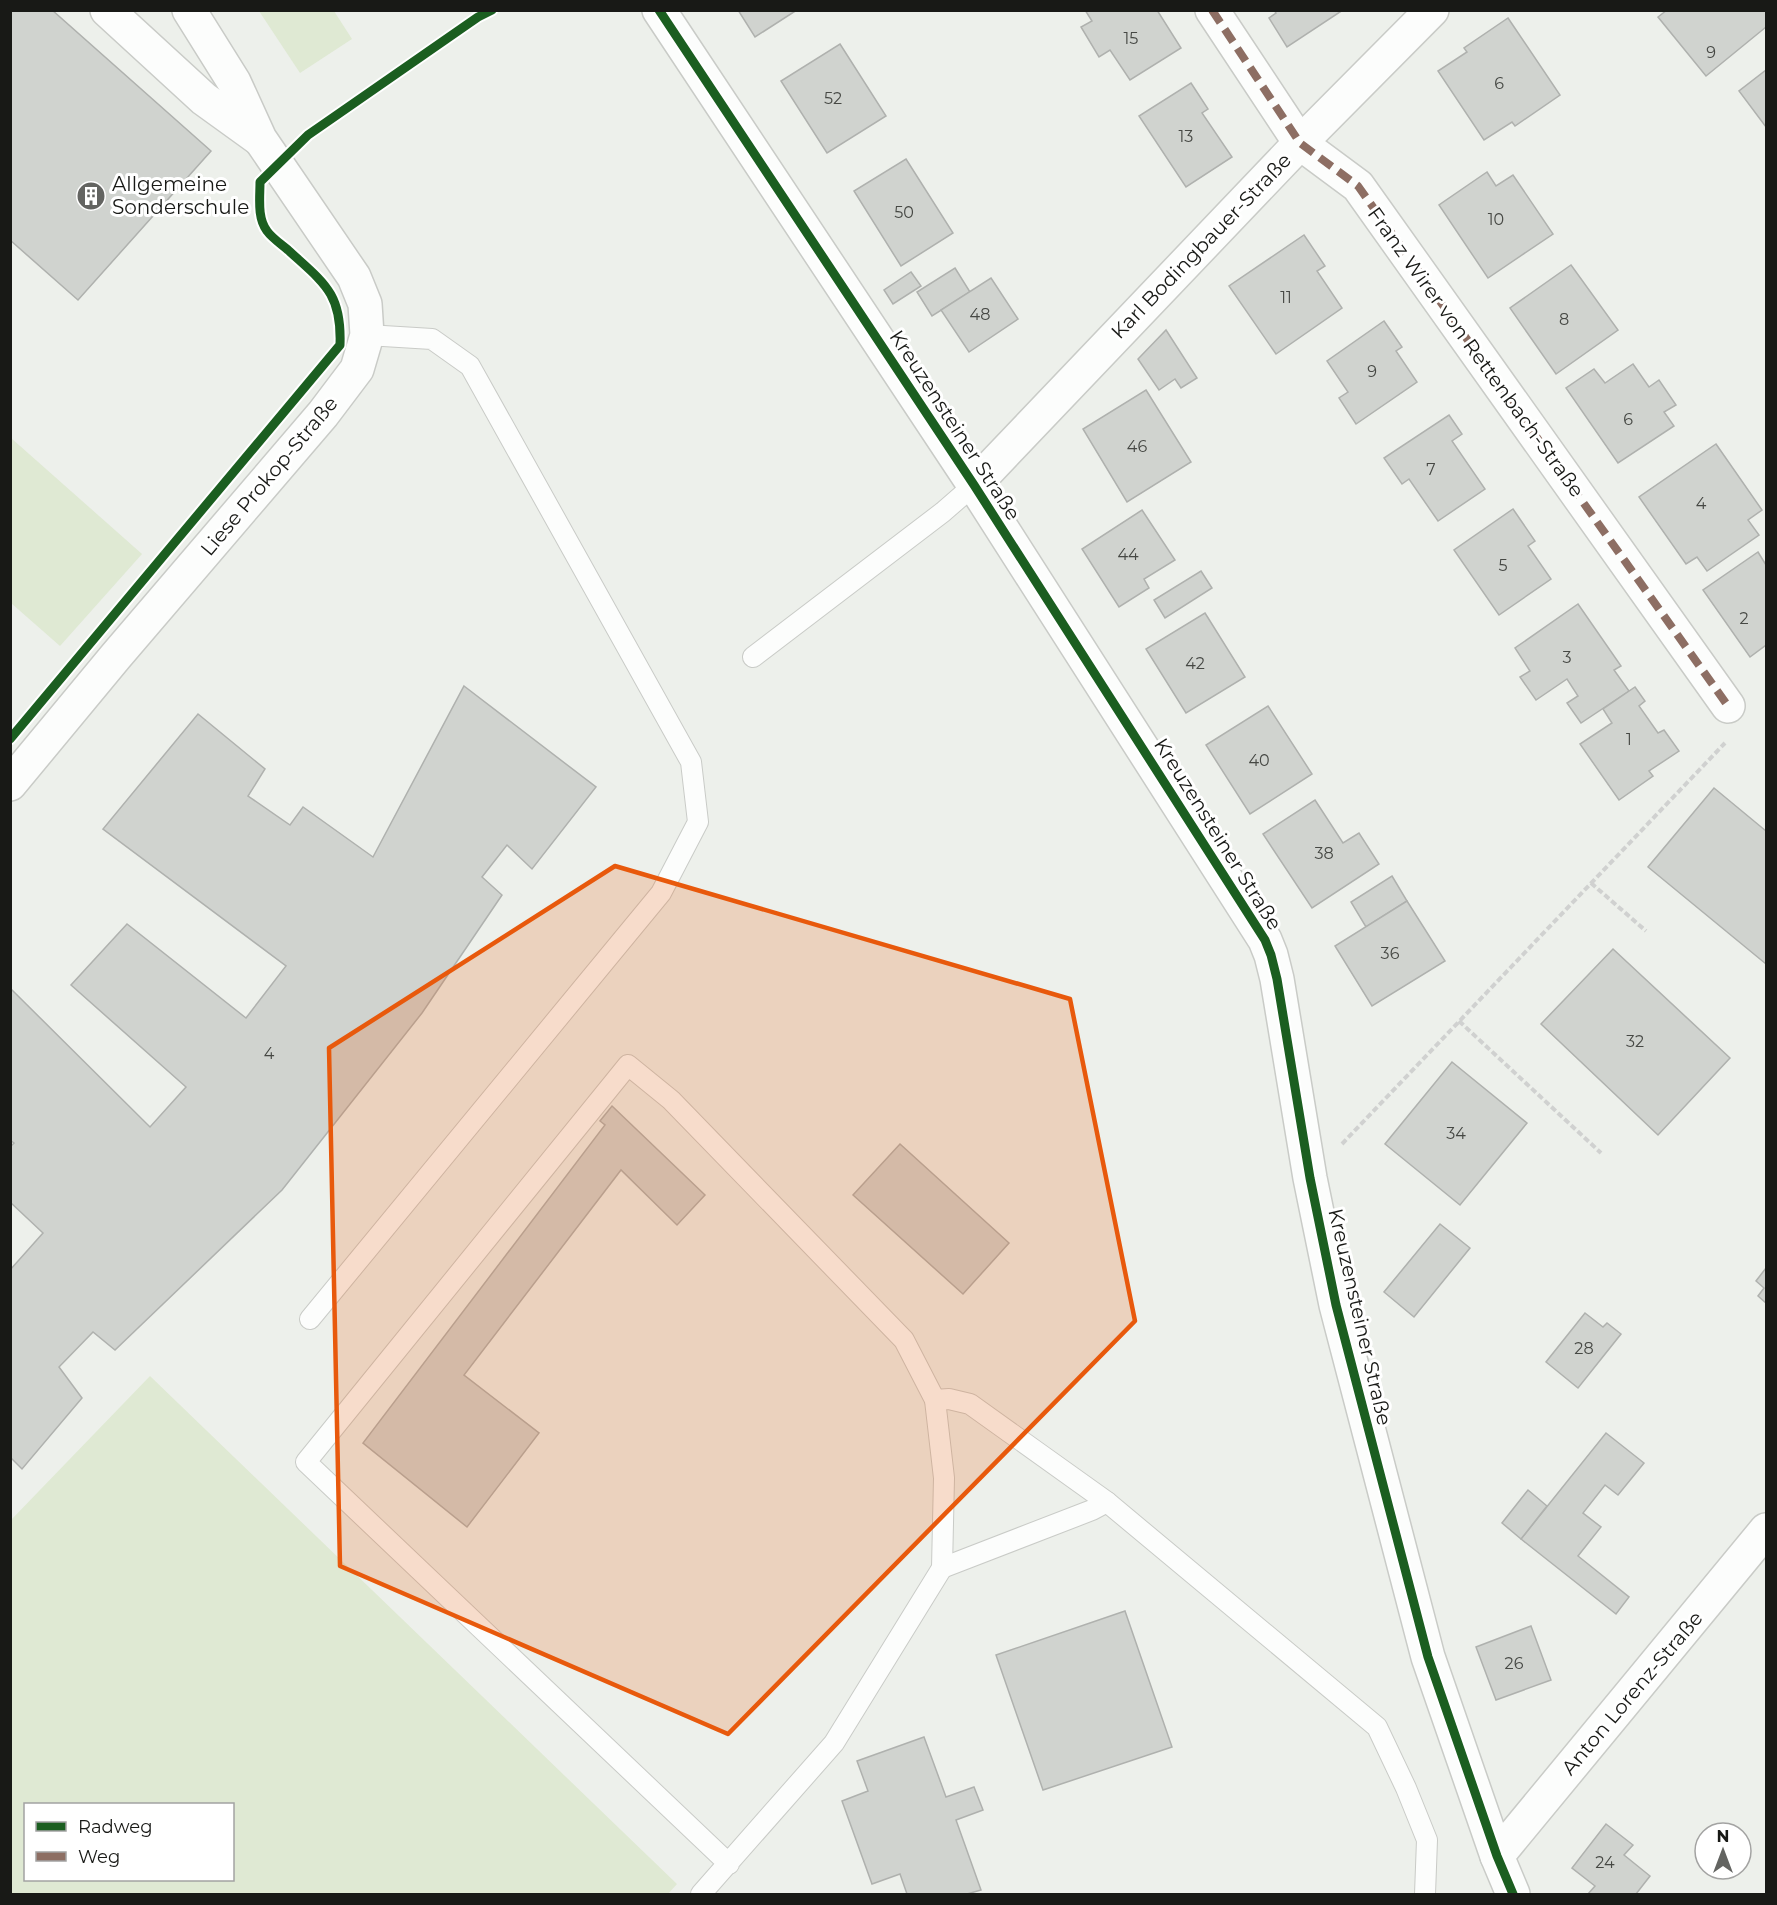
<svg xmlns="http://www.w3.org/2000/svg" width="1777" height="1905" font-family="Montserrat,sans-serif">
<style>
.green{fill:#dfe9d3;fill-rule:evenodd}
.building{fill:#d0d3cf;stroke:#afb1ae;stroke-width:1.5}
.lines{fill:none;stroke-linecap:round;stroke-linejoin:round}
.lane-casing{stroke:#c9cbc7;stroke-width:22}
.street-casing{stroke:#c9cbc7;stroke-width:36}
.path{stroke:#d0d1d0;stroke-width:4;stroke-dasharray:6 3;stroke-linecap:butt}
.lane{stroke:#fcfdfc;stroke-width:20}
.street{stroke:#fcfdfc;stroke-width:33}
.quiet{stroke:#8d6e63;stroke-width:8;stroke-dasharray:15 8;stroke-linecap:butt}
.cycleway-casing{stroke:#fff;stroke-width:13}
.cycleway{stroke:#1b5e20;stroke-width:9}
.marked{fill:#e8590c;fill-opacity:0.2;stroke:#e8590c;stroke-width:4.5;stroke-linejoin:round}
.labels{text-anchor:middle;stroke-width:6;stroke-linejoin:round;paint-order:stroke}
.number-label{font-size:16px;fill:#464844}
.poi-label{font-size:20px;fill:#181916;stroke:#fff;text-anchor:start}
.street-label{font-size:20px;fill:#181916;stroke:#fff}
</style>
<rect width="100%" height="100%" fill="#edf0eb"/>
<g class="green">
<path d="M 259,11 L 334,11 L 352,39 L 300,73 Z"/>
<path d="M 11,438 L 142,554 L 60,646 L 11,603 Z"/>
<path d="M 150,1376 L 677,1884 L 668,1894 L 11,1894 L 11,1520 ZM 26,1804 L 232,1804 L 232,1880 L 26,1880 Z"/>
</g>
<g class="building">
<path d="M 10,10 L 52,10 L 211,151 L 78,300 L 10,240 Z"/>
<path d="M 738,10 L 797,10 L 755,37 Z"/>
<path d="M 1085,10 L 1157,10 L 1181,48 L 1130,80 L 1110,50 L 1099,57 L 1081,27 L 1092,21 Z"/>
<path d="M 1274,10 L 1343,10 L 1287,47 L 1269,18 L 1276,13 Z"/>
<path d="M 1667,10 L 1766,10 L 1766,27 L 1706,76 L 1658,17 Z"/>
<path d="M 1508,18 L 1560,95 L 1515,126 L 1512,122 L 1484,140 L 1438,71 L 1467,52 L 1464,48 Z"/>
<path d="M 840,44 L 886,116 L 827,153 L 781,81 Z"/>
<path d="M 1766,70 L 1766,127 L 1739,91 Z"/>
<path d="M 1191,83 L 1208,109 L 1202,113 L 1232,157 L 1186,187 L 1139,116 Z"/>
<path d="M 906,159 L 953,233 L 901,266 L 854,191 Z"/>
<path d="M 1487,172 L 1496,186 L 1513,175 L 1553,234 L 1488,278 L 1439,205 Z"/>
<path d="M 1304,235 L 1325,266 L 1317,271 L 1342,308 L 1276,354 L 1229,286 Z"/>
<path d="M 1571,265 L 1618,330 L 1556,374 L 1510,308 Z"/>
<path d="M 955,268 L 970,292 L 932,316 L 917,292 Z"/>
<path d="M 911,272 L 921,286 L 893,304 L 884,290 Z"/>
<path d="M 991,278 L 1018,319 L 969,352 L 941,310 Z"/>
<path d="M 1384,321 L 1402,347 L 1396,351 L 1417,382 L 1356,424 L 1339,398 L 1348,392 L 1327,361 Z"/>
<path d="M 1166,330 L 1197,378 L 1181,388 L 1175,379 L 1159,390 L 1138,359 Z"/>
<path d="M 1633,364 L 1649,387 L 1659,380 L 1676,405 L 1664,412 L 1674,426 L 1618,463 L 1566,388 L 1594,369 L 1605,383 Z"/>
<path d="M 1146,390 L 1191,462 L 1127,502 L 1083,429 Z"/>
<path d="M 1449,415 L 1462,434 L 1452,441 L 1485,489 L 1438,521 L 1409,479 L 1402,484 L 1384,458 Z"/>
<path d="M 1716,444 L 1762,510 L 1748,520 L 1759,535 L 1707,571 L 1697,557 L 1686,564 L 1639,497 Z"/>
<path d="M 1513,509 L 1535,541 L 1528,546 L 1551,579 L 1499,615 L 1454,550 Z"/>
<path d="M 1142,510 L 1175,560 L 1144,579 L 1149,588 L 1119,607 L 1082,549 Z"/>
<path d="M 1758,552 L 1766,565 L 1766,645 L 1750,657 L 1703,590 Z"/>
<path d="M 1201,571 L 1212,588 L 1165,618 L 1154,600 Z"/>
<path d="M 1578,604 L 1621,666 L 1614,670 L 1629,691 L 1581,723 L 1567,703 L 1578,696 L 1567,679 L 1536,700 L 1520,677 L 1530,671 L 1515,648 Z"/>
<path d="M 1205,613 L 1245,677 L 1186,713 L 1146,649 Z"/>
<path d="M 464,686 L 596,787 L 532,869 L 507,845 L 482,877 L 502,895 L 422,1013 L 282,1190 L 115,1350 L 93,1332 L 59,1367 L 82,1398 L 22,1469 L 10,1457 L 10,1270 L 43,1233 L 10,1202 L 10,1147 L 14,1143 L 10,1140 L 10,988 L 150,1127 L 186,1087 L 71,985 L 127,924 L 246,1018 L 286,966 L 103,829 L 198,714 L 265,769 L 248,796 L 290,825 L 303,807 L 373,857 Z"/>
<path d="M 1635,687 L 1645,701 L 1639,706 L 1658,733 L 1664,730 L 1679,751 L 1649,771 L 1653,776 L 1619,800 L 1580,744 L 1612,723 L 1603,709 Z"/>
<path d="M 1268,706 L 1312,774 L 1250,814 L 1206,745 Z"/>
<path d="M 1714,788 L 1766,831 L 1766,964 L 1648,867 Z"/>
<path d="M 1315,800 L 1343,843 L 1359,833 L 1379,864 L 1312,908 L 1263,834 Z"/>
<path d="M 1392,876 L 1407,901 L 1366,927 L 1351,902 Z"/>
<path d="M 1407,901 L 1445,961 L 1372,1006 L 1335,946 Z"/>
<path d="M 1613,949 L 1730,1058 L 1658,1135 L 1541,1024 Z"/>
<path d="M 1452,1062 L 1527,1123 L 1460,1205 L 1385,1144 Z"/>
<path d="M 612,1106 L 705,1195 L 677,1225 L 621,1170 L 464,1375 L 539,1433 L 467,1527 L 363,1443 L 605,1125 L 600,1121 Z"/>
<path d="M 900,1144 L 1009,1243 L 963,1294 L 853,1195 Z"/>
<path d="M 1440,1224 L 1470,1248 L 1414,1317 L 1384,1292 Z"/>
<path d="M 1766,1268 L 1766,1303 L 1758,1296 L 1764,1288 L 1756,1281 Z"/>
<path d="M 1585,1313 L 1603,1327 L 1607,1323 L 1621,1334 L 1578,1388 L 1546,1362 Z"/>
<path d="M 1606,1433 L 1644,1463 L 1618,1495 L 1605,1485 L 1583,1513 L 1601,1527 L 1578,1556 L 1629,1597 L 1616,1614 L 1521,1539 Z"/>
<path d="M 1528,1490 L 1547,1506 L 1521,1539 L 1502,1523 Z"/>
<path d="M 1125,1611 L 1172,1747 L 1043,1790 L 996,1655 Z"/>
<path d="M 1531,1626 L 1551,1680 L 1496,1700 L 1476,1647 Z"/>
<path d="M 924,1737 L 946,1797 L 974,1787 L 983,1810 L 956,1820 L 981,1890 L 967,1894 L 907,1894 L 900,1874 L 872,1884 L 842,1801 L 868,1791 L 857,1761 Z"/>
<path d="M 1606,1824 L 1633,1845 L 1624,1855 L 1650,1876 L 1636,1894 L 1588,1894 L 1595,1886 L 1572,1868 Z"/>
</g>
<g class="lines">
<g class="lane-casing">
<g id="lane">
<path d="M 753,657 L 943,512 L 974,485"/>
<path d="M 310,1319 L 661,893 L 698,822 L 691,762 L 470,366 L 432,339 L 367,335"/>
<path d="M 935,1400 L 949,1399 L 970,1404 L 1107,1502 L 1377,1727 L 1406,1788 L 1427,1840 L 1425,1894"/>
<path d="M 942,1568 L 1092,1510 L 1107,1502"/>
<path d="M 701,1894 L 834,1743 L 942,1568 L 944,1478 L 935,1400 L 904,1340 L 671,1100 L 628,1065 L 306,1462 L 729,1864"/>
</g>
</g>
<g class="street-casing">
<g id="street">
<path d="M 107,10 L 204,99 L 258,138"/>
<path d="M 659,10 L 974,485 L 1265,940 L 1271,955 L 1277,979 L 1310,1178 L 1336,1305 L 1428,1657 L 1497,1856 L 1513,1894"/>
<path d="M 1212,10 L 1300,143 L 1358,186 L 1728,706"/>
<path d="M 974,485 L 1300,143 L 1432,10"/>
<path d="M 10,784 L 116,656 L 323,414 L 357,369 L 367,335 L 365,304 L 354,277 L 260,139 L 234,82 L 189,10"/>
<path d="M 1497,1856 L 1766,1530"/>
</g>
</g>
<g class="path">
<path d="M 1591,883 L 1646,931"/>
<path d="M 1459,1021 L 1601,1153"/>
<path d="M 1342,1144 L 1725,743"/>
</g>
<use href="#lane" class="lane"/>
<use href="#street" class="street"/>
<path class="quiet" d="M 1212,10 L 1300,143 L 1358,186 L 1728,706"/>
<g class="cycleway-casing">
<g id="cycleway">
<path d="M 659,10 L 974,485 L 1265,940 L 1271,955 L 1277,979 L 1310,1178 L 1336,1305 L 1428,1657 L 1497,1856 L 1513,1894"/>
<path d="M 10,739 L 340,345 C 342,293 324,283 288,250 C 281,244 272,238 267,231 C 257,218 260,198 260,182 L 308,135 L 478,17 L 492,10"/>
</g>
</g>
<use href="#cycleway" class="cycleway"/>
</g>
<path class="marked" d="M 615,866 L 1070,999 L 1135,1321 L 728,1734 L 340,1566 L 329,1048 Z"/>
<defs>
<g id="building-disc" transform="scale(1.5)"><circle r="9.5" fill="#636461" stroke="#fff"/><path d="M-4-6H4V6H1V3H-1V6H-4ZM-2.5-4.3h1.7v1.8h-1.7ZM.8-4.3h1.7v1.8H.8ZM-2.5-1h1.7V.8h-1.7ZM.8-1h1.7V.8H.8Z" fill="#fff"/></g>
</defs>
<g fill-rule="evenodd">
<use href="#building-disc" x="91" y="196"/>
</g>
<g class="labels">
<g class="number-label">
<text x="1131" y="44">15</text>
<text x="1711" y="58">9</text>
<text x="1499" y="89">6</text>
<text x="833" y="104">52</text>
<text x="1186" y="142">13</text>
<text x="904" y="218">50</text>
<text x="1496" y="225">10</text>
<text x="1286" y="303">11</text>
<text x="980" y="320">48</text>
<text x="1564" y="325">8</text>
<text x="1372" y="377">9</text>
<text x="1628" y="425">6</text>
<text x="1137" y="452">46</text>
<text x="1431" y="475">7</text>
<text x="1701" y="509">4</text>
<text x="1128" y="560">44</text>
<text x="1503" y="571">5</text>
<text x="1744" y="624">2</text>
<text x="1567" y="663">3</text>
<text x="1195" y="669">42</text>
<text x="1629" y="745">1</text>
<text x="1259" y="766">40</text>
<text x="1324" y="859">38</text>
<text x="1390" y="959">36</text>
<text x="1635" y="1047">32</text>
<text x="269" y="1059">4</text>
<text x="1456" y="1139">34</text>
<text x="1584" y="1354">28</text>
<text x="1514" y="1669">26</text>
<text x="1605" y="1868">24</text>
</g>
<g class="poi-label">
<text x="112" y="191">Allgemeine<tspan x="112" dy="23">Sonderschule</tspan></text>
</g>
<g class="street-label">
<text transform="translate(1201 246) rotate(-46)" y="7">Karl Bodingbauer-Straße</text>
<text transform="translate(1476 352) rotate(54)" y="7">Franz Wirer von Rettenbach-Straße</text>
<text transform="translate(955 425) rotate(57)" y="7">Kreuzensteiner Straße</text>
<text transform="translate(269 476) rotate(-50)" y="7">Liese Prokop-Straße</text>
<text transform="translate(1218 834) rotate(58)" y="7">Kreuzensteiner Straße</text>
<text transform="translate(1360 1317) rotate(77)" y="7">Kreuzensteiner Straße</text>
<text transform="translate(1632 1693) rotate(-50)" y="7">Anton Lorenz-Straße</text>
</g>
</g>
<rect width="1777" height="1905" fill="none" stroke="#181916" stroke-width="24"/>
<rect x="24" y="1803" width="210" height="78" fill="#ffffff" stroke="#a3a3a2" stroke-width="1.5"/>
<rect x="36" y="1822" width="30" height="9" fill="#1b5e20" stroke="#a3a3a2" stroke-width="1.5"/>
<text x="78" y="1833" font-size="18" fill="#181916">Radweg</text>
<rect x="36" y="1852" width="30" height="9" fill="#8d6e63" stroke="#a3a3a2" stroke-width="1.5"/>
<text x="78" y="1863" font-size="18" fill="#181916">Weg</text>
<g transform="translate(1723 1851)"><circle r="28" fill="#ffffff" stroke="#a3a3a2" stroke-width="1.5"/>
<path d="M0-4.5L10 22L0 15L-10 22Z" fill="#636461"/>
<text y="-9" font-size="16" font-weight="bold" text-anchor="middle" fill="#181916">N</text>
</g>
</svg>
